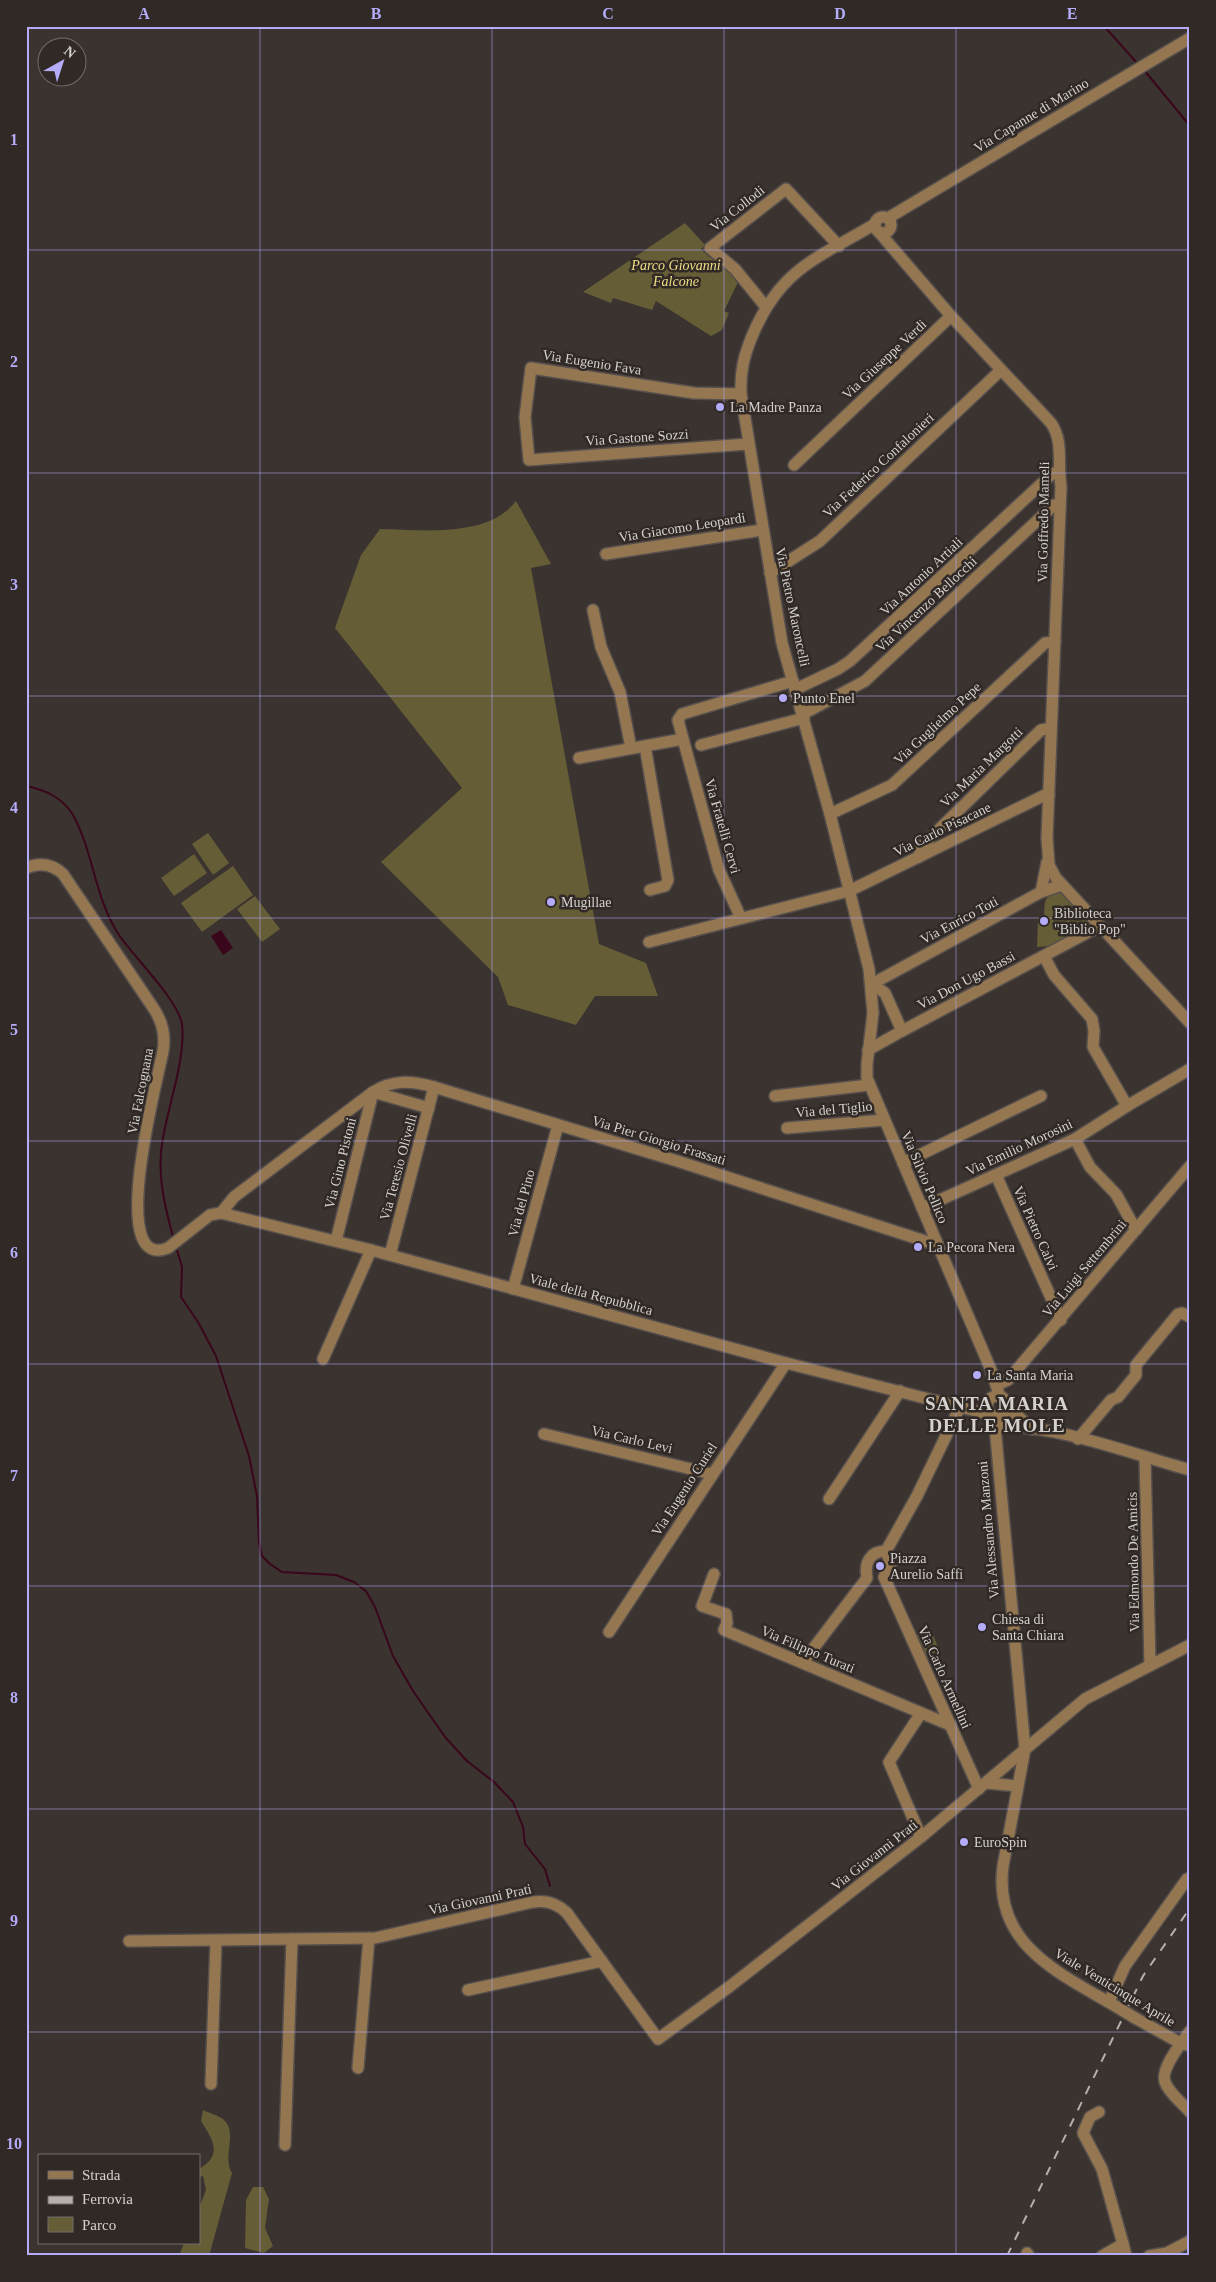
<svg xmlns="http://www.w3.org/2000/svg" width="1216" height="2282" font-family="Georgia,serif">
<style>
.green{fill:#655d36}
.water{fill:#3a061b}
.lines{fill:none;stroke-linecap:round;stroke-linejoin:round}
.stream{stroke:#3a061b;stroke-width:2}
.minor-casing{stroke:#564f4c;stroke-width:14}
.minor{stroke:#947751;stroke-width:11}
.rail{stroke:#b5b0ad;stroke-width:2;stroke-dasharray:9 9;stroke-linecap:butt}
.minor-bridge-casing{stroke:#564f4c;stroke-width:14;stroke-linecap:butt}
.minor-bridge{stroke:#947751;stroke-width:11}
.grid{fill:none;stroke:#b4acf9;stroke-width:1;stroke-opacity:0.55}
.poi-dot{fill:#b4acf9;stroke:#302926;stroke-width:2}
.labels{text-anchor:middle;stroke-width:5;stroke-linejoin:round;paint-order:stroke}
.street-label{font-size:14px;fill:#d5d1ce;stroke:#302926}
.park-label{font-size:14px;font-style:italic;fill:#f1df85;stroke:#302926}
.poi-label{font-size:14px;fill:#d5d1ce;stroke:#302926;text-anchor:start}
.district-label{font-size:19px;font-weight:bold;letter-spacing:1px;fill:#d5d1ce;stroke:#302926}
.neatline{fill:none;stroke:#b4acf9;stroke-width:2}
.grid-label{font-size:16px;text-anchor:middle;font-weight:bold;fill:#b4acf9}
</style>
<rect width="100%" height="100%" fill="#3a3330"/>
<g class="green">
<path d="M 685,223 L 705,245 L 701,249 L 709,257 L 713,253 L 740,278 L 724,311 L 729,313 L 722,330 L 711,336 L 656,301 L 652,310 L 613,298 L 611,303 L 583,292 Z"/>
<path d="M 516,501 L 551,564 L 531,568 L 599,944 L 646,963 L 658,996 L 595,996 L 576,1025 L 508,1005 L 498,977 L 381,862 L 462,788 L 335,628 L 361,555 L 380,529 C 421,530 489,538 516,501 Z"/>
<path d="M 208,833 L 229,863 L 213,875 L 192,844 Z"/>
<path d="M 194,854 L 207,873 L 174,896 L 161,878 Z"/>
<path d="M 233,866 L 253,895 L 202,932 L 181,903 Z"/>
<path d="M 1061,891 L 1088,921 L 1087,926 L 1081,929 L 1078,925 L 1069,930 L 1071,935 L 1049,946 L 1037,947 L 1038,918 L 1044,917 C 1045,899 1043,897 1061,891 Z"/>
<path d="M 255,896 L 280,929 L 262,942 L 237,909 Z"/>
<path d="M 930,1628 L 940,1652 L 925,1658 L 915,1635 Z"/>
<path d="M 203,2110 C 209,2113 220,2116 224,2120 C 238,2133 222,2157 232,2173 L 209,2256 L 179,2256 L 184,2243 L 199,2243 L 199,2208 L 206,2190 L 203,2176 L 199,2177 L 199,2169 C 223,2155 213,2140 201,2121 Z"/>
<path d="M 253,2187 L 263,2187 L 269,2199 L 265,2228 L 273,2246 L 264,2253 L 245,2248 L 246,2200 Z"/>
</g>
<path class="water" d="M 221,930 L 233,948 L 223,955 L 211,936 Z"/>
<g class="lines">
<g class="stream">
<path d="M 1104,26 L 1137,63"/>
<path d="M 1144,70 L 1190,126"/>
<path d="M 26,786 C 45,790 62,797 73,815 C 94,853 94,897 119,935 C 134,957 178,1000 182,1024 C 186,1060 167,1108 162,1144 C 157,1176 165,1206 173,1237"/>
<path d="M 177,1250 L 182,1267 L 181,1297 L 198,1322 L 216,1356 L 249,1456 L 257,1496 L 259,1543 L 262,1556 L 270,1564 L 282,1572 L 336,1575 L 354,1582 L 366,1591 L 375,1607 L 393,1656 L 413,1691 L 445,1737 L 467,1761 L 494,1782 L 513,1802 L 523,1827 L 525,1844 L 545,1869 L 550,1886"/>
</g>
<g class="minor-casing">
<g id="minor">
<circle cx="883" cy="225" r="8"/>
<path d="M 888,218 L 1190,38"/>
<path d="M 875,224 C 818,258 781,268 753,334 C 744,355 740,371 741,394 L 782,643 L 830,814 L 869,969 L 873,1013 L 867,1064 L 867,1078 L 991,1370 L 1000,1397"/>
<path d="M 878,231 L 951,316 L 1051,423 C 1064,442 1057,464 1061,486 L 1047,838 L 1049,865 L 1056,878 L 1190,1023"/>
<path d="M 766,307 L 735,269 L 710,248 L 786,189 L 839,246"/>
<path d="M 741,394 L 694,393 L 531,368 L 525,417 L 529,460 L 748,444"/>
<path d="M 794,465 L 951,316"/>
<path d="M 606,554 L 762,530"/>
<path d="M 770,573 L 820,541 L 1001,370"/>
<path d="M 593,610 L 601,647 L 620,692 L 631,748"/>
<path d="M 796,689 L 838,669 L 850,661 L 1053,473 L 1058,473"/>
<path d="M 803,714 L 865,681 L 1054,505 L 1060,505"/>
<path d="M 683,739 L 678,720 L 682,714 L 793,681"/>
<path d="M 701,745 L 804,718"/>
<path d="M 645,746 L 668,880 L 665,886 L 650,890"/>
<path d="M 579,758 L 683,739 L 719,870 L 741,918"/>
<path d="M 830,814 L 892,785 L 1045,643 L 1055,642"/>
<path d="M 919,857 L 921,847 L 1041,730 L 1051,728"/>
<path d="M 26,868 C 40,862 52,864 63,874 L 152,1006 C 162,1020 166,1034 163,1051 C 159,1074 105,1273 168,1248 L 210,1215 L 221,1213 L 371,1250 L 786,1363 L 992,1415"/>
<path d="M 1041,892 L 1047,862"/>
<path d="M 649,942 L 849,891 L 1045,795 L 1049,795"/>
<path d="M 1044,956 L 1054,975 L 1092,1019 L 1094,1031 L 1093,1047 L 1127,1106 L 1190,1069"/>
<path d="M 902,1031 L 1100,926"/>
<path d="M 868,1050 L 902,1031 L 885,993 L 872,984 L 1041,892 L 1062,885"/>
<path d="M 775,1096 L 869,1085"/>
<path d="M 787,1128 L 884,1120"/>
<path d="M 1075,1139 L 1090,1167 L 1116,1194 L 1136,1230"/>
<path d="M 903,1163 L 1041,1096"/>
<path d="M 996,1175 L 1061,1320"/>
<path d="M 922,1208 L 1075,1139 L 1127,1106"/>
<path d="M 221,1213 L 234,1197 L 373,1092 C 393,1079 412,1081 434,1087 L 677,1161 L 928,1242 L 936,1241"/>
<path d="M 336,1241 L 373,1092 L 429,1108"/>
<path d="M 390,1255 L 434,1087"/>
<path d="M 513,1289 L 558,1125"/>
<path d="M 323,1359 L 371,1250"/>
<path d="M 997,1385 L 1008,1380 L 1190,1166"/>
<circle cx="997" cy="1406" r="10"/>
<path d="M 1007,1406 L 1032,1429"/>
<path d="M 994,1416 L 1025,1749 L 1003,1866 C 993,1945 1059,1973 1117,2007"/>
<path d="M 994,1427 C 1049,1422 1135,1455 1190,1470"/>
<path d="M 544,1434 L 712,1474"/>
<path d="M 1078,1439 L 1111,1400 L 1118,1397 L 1136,1375 L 1136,1365 L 1178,1314 L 1182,1313 L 1190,1317"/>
<path d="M 1145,1458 L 1150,1665"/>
<path d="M 829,1499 L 900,1391"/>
<path d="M 886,1551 L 891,1564 L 884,1577 L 979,1789"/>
<path d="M 886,1551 L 917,1496 L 960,1407"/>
<path d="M 714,1574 L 702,1606 L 726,1614 L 727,1623 L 724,1630 L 950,1725"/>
<path d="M 609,1632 L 786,1363"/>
<path d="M 803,1662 L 867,1578 C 864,1563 870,1551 886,1551"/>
<path d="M 921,1713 L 889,1762 L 921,1837"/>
<path d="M 986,1783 L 1018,1786"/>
<path d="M 129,1941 L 375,1938 L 533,1902 C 546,1900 558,1904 567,1913 L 658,2039 L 729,1987 L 921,1837 L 1085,1699 L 1190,1645"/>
<path d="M 468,1990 L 602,1961"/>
<path d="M 1109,2002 L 1125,1966 L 1187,1879"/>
<path d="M 1135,2018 L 1182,2044 L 1188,2045"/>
<path d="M 1190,2031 C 1182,2042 1160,2069 1165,2082 C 1169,2093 1182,2103 1190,2112"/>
<path d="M 358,2068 L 369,1938"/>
<path d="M 211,2084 L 216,1941"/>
<path d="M 1099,2112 L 1090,2117 L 1083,2133 L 1102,2169 L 1123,2244"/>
<path d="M 285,2145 L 292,1939"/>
<path d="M 1027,2253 L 1029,2256"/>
<path d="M 1102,2256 L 1123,2244 L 1126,2256"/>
<path d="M 1149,2256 L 1167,2253 L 1190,2241"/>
</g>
</g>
<use href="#minor" class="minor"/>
<path class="rail" d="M 1007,2256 L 1143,1976 L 1190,1908"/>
<g class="minor-bridge-casing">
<path id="minor-bridge" d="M 1117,2007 L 1135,2018"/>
</g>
<use href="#minor-bridge" class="minor-bridge"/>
</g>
<path class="grid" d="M 260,26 L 260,2256M 492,26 L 492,2256M 724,26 L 724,2256M 956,26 L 956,2256M 26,250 L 1190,250M 26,473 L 1190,473M 26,696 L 1190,696M 26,918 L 1190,918M 26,1141 L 1190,1141M 26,1364 L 1190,1364M 26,1586 L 1190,1586M 26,1809 L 1190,1809M 26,2032 L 1190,2032"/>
<g class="poi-dot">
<circle cx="720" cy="407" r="5"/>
<circle cx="783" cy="698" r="5"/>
<circle cx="551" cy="902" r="5"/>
<circle cx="1044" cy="921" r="5"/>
<circle cx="918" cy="1247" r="5"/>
<circle cx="977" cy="1375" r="5"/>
<circle cx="880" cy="1566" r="5"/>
<circle cx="982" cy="1627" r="5"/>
<circle cx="964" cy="1842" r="5"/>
</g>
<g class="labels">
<g class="street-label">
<text transform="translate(1031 115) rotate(-31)" y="5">Via Capanne di Marino</text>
<text transform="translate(737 208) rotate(-38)" y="5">Via Collodi</text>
<text transform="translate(884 359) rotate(-43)" y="5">Via Giuseppe Verdi</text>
<text transform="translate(592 362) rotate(9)" y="5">Via Eugenio Fava</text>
<text transform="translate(637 437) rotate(-4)" y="5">Via Gastone Sozzi</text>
<text transform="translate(878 465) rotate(-43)" y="5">Via Federico Confalonieri</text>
<text transform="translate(1043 522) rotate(-89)" y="5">Via Goffredo Mameli</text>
<text transform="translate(682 527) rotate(-9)" y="5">Via Giacomo Leopardi</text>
<text transform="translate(921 576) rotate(-43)" y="5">Via Antonio Artiali</text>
<text transform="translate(926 604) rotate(-43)" y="5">Via Vincenzo Bellocchi</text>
<text transform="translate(793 607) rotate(78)" y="5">Via Pietro Maroncelli</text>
<text transform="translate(937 723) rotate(-43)" y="5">Via Guglielmo Pepe</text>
<text transform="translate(981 767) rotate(-44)" y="5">Via Maria Margotti</text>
<text transform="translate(723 826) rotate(74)" y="5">Via Fratelli Cervi</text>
<text transform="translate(942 829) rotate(-26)" y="5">Via Carlo Pisacane</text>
<text transform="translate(959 920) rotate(-28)" y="5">Via Enrico Toti</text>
<text transform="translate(966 980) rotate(-28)" y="5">Via Don Ugo Bassi</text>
<text transform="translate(140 1091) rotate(-79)" y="5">Via Falcognana</text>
<text transform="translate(834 1109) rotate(-5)" y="5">Via del Tiglio</text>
<text transform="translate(659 1140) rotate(17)" y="5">Via Pier Giorgio Frassati</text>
<text transform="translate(1019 1147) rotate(-25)" y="5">Via Emilio Morosini</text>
<text transform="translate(340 1163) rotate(-76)" y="5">Via Gino Pistoni</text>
<text transform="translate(398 1167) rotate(-75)" y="5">Via Teresio Olivelli</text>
<text transform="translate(925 1177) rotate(67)" y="5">Via Silvio Pellico</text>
<text transform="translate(521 1203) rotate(-75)" y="5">Via del Pino</text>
<text transform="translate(1036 1228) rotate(66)" y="5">Via Pietro Calvi</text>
<text transform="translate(1084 1268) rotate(-50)" y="5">Via Luigi Settembrini</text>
<text transform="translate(591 1294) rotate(15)" y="5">Viale della Repubblica</text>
<text transform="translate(632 1439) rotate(13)" y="5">Via Carlo Levi</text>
<text transform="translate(684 1489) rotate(-57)" y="5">Via Eugenio Curiel</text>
<text transform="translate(988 1530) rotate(-95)" y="5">Via Alessandro Manzoni</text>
<text transform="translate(1133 1562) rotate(-91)" y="5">Via Edmondo De Amicis</text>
<text transform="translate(808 1649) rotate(23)" y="5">Via Filippo Turati</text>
<text transform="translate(945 1677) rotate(66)" y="5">Via Carlo Armellini</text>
<text transform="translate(874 1855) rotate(-38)" y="5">Via Giovanni Prati</text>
<text transform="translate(480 1899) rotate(-12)" y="5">Via Giovanni Prati</text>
<text transform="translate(1115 1987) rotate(31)" y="5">Viale Venticinque Aprile</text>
</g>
<g class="park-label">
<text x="676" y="270">Parco Giovanni<tspan x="676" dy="16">Falcone</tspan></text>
</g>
<g class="poi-label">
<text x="730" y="412">La Madre Panza</text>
<text x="793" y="703">Punto Enel</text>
<text x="561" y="907">Mugillae</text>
<text x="1054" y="918">Biblioteca<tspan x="1054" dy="16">"Biblio Pop"</tspan></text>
<text x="928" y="1252">La Pecora Nera</text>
<text x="987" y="1380">La Santa Maria</text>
<text x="890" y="1563">Piazza<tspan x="890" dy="16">Aurelio Saffi</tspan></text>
<text x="992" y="1624">Chiesa di<tspan x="992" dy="16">Santa Chiara</tspan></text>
<text x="974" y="1847">EuroSpin</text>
</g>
<g class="district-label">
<text x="997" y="1410">SANTA MARIA<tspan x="997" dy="22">DELLE MOLE</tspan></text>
</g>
</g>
<rect width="1216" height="2282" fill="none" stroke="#302926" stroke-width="55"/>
<rect x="38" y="2154" width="162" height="90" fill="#302926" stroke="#726c69"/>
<rect x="48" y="2171" width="25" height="8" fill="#947751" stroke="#726c69"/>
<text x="82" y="2180" font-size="15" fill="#d5d1ce">Strada</text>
<rect x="48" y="2196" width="25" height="8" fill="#b5b0ad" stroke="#726c69"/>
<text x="82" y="2204" font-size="15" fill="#d5d1ce">Ferrovia</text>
<rect x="48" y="2217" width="25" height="15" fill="#655d36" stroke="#726c69"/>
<text x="82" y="2230" font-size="15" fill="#d5d1ce">Parco</text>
<g transform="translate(62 62) rotate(39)"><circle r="24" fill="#302926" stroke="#726c69"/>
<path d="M0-4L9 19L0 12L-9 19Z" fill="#b4acf9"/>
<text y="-8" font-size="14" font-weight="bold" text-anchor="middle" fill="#d5d1ce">N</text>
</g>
<rect x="28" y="28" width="1160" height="2226" class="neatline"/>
<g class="grid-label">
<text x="144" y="19">A</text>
<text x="376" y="19">B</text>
<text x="608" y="19">C</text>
<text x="840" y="19">D</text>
<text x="1072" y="19">E</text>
<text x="14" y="145">1</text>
<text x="14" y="367">2</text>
<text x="14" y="590">3</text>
<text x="14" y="813">4</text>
<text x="14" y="1035">5</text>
<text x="14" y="1258">6</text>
<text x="14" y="1481">7</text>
<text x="14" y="1703">8</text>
<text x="14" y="1926">9</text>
<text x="14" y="2149">10</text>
</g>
</svg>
